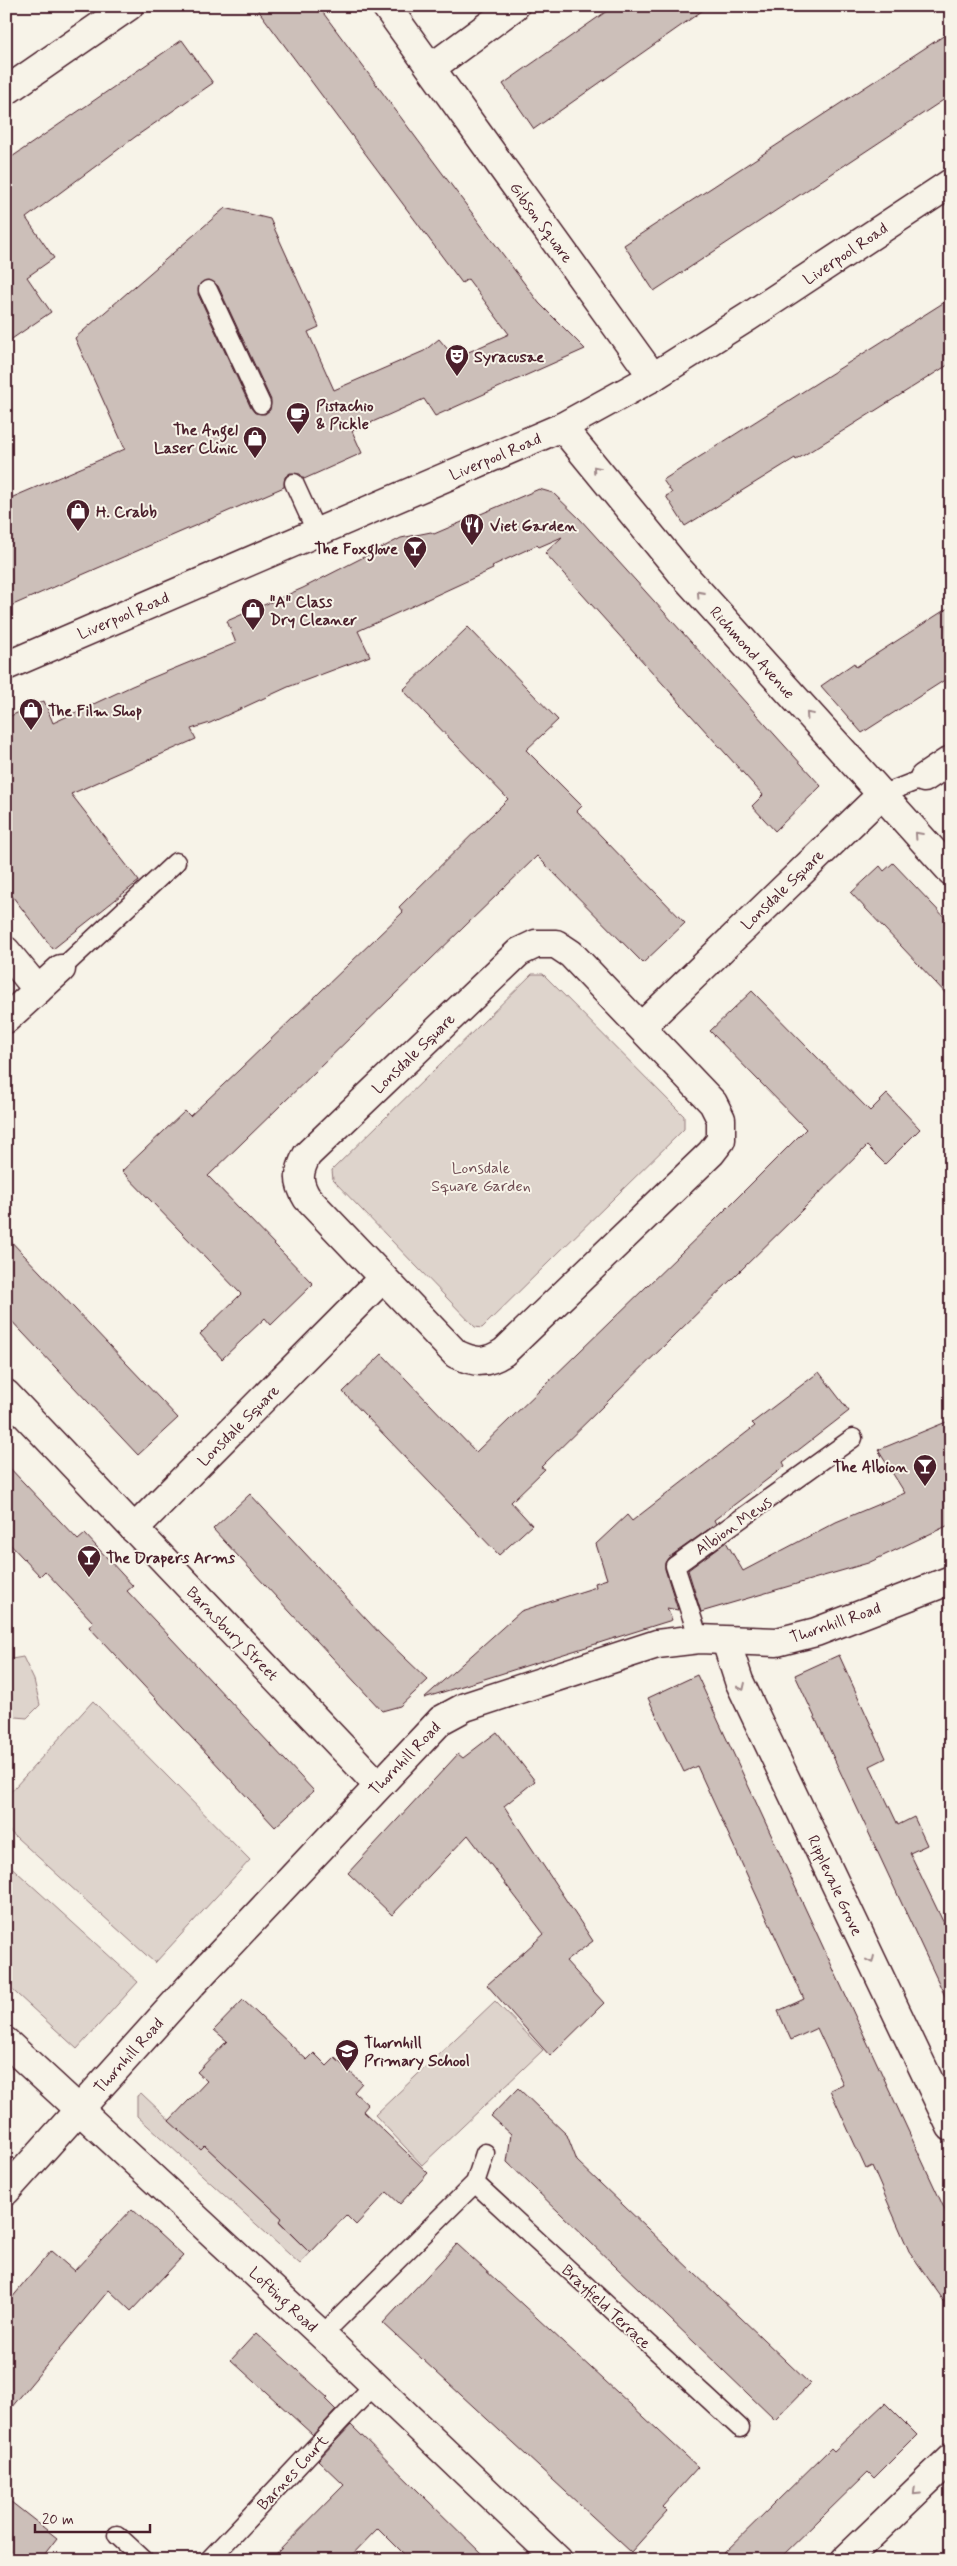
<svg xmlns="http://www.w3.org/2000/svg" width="957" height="2566" font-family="Mynerve,sans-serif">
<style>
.green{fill:#ded4cc;stroke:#947a7c}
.building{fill:#ccbfb9;stroke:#4a1f2b;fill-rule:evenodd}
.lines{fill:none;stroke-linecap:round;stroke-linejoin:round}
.service-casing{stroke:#4a1f2b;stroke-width:21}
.minor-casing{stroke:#4a1f2b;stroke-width:31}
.tertiary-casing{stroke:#4a1f2b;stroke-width:31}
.secondary-casing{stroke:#4a1f2b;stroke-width:31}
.service{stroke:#f7f3e8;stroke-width:18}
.minor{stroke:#f7f3e8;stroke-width:28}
.tertiary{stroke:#f7f3e8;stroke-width:28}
.secondary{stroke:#f7f3e8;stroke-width:28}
.oneway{stroke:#a0898a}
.labels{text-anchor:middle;stroke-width:4;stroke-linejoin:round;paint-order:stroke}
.street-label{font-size:16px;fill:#4a1f2b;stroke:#f7f3e8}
.poi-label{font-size:16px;font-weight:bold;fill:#4a1f2b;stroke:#f7f3e8;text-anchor:start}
.park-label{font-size:16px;fill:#6f4c53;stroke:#f7f3e8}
</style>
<rect width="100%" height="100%" fill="#f7f3e8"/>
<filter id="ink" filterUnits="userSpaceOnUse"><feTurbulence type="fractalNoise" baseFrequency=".02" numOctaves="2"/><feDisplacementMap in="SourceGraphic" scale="10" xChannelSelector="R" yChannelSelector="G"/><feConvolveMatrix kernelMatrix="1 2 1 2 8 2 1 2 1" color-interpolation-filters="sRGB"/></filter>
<g filter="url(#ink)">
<g class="green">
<path d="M 532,974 L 543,974 L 684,1116 L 684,1129 L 482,1328 L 475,1327 L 333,1180 L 332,1170 Z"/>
<path d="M 23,1657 L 34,1680 L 40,1705 L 27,1718 L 6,1716 L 6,1660 Z"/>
<path d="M 93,1701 L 250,1860 L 155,1963 L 6,1828 L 6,1797 Z"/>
<path d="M 6,1862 L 138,1982 L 77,2049 L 6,1984 Z"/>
<path d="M 495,2001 L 543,2050 L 422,2165 L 375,2115 Z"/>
<path d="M 141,2093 L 201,2150 L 205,2146 L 282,2218 L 279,2223 L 310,2253 L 300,2264 L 137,2116 L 137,2096 Z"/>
</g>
<g class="building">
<path d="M 255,6 L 318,6 L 539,303 L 585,349 L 435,416 L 424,399 L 386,416 L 352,431 L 362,453 L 304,479 L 300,474 L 290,473 L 285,477 L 284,487 L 6,608 L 6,500 L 125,449 L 75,338 L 225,208 L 270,219 L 319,327 L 308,332 L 334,390 L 424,351 L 439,339 L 455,358 L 509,334 L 468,279 L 462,283 ZM 209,280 L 218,286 L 271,400 L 270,410 L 265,414 L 255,413 L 251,408 L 198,294 L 200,284 Z"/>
<path d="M 614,6 L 709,6 L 534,129 L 503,84 Z"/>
<path d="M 951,31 L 951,95 L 654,291 L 624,245 Z"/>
<path d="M 182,40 L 213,83 L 135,137 L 26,218 L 54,258 L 27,277 L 51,312 L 6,343 L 6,161 Z"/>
<path d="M 951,298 L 951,363 L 846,429 L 796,460 L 795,458 L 685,526 L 666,496 L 672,493 L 663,480 Z"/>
<path d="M 539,489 L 553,493 L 580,519 L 821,786 L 775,831 L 752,806 L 763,795 L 545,553 L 562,537 L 539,547 L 537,545 L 492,566 L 493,569 L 358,631 L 370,656 L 288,687 L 210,723 L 191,729 L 196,739 L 71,794 L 139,881 L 53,949 L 6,888 L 6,718 L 44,701 L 53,723 L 132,686 L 236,643 L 227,621 L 303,588 L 401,538 L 431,532 L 434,534 Z"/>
<path d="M 951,606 L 951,676 L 862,733 L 821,686 L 854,663 L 856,667 Z"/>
<path d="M 468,627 L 558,720 L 526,750 L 582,806 L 577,811 L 685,923 L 643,963 L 537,856 L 208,1176 L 313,1284 L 271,1325 L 265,1318 L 222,1359 L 200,1334 L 241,1294 L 122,1171 L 185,1111 L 190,1116 L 239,1070 L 403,912 L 399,907 L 508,799 L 403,690 Z"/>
<path d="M 893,863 L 951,924 L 951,999 L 851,893 L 880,866 L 884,871 Z"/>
<path d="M 752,991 L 870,1111 L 887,1094 L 920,1129 L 885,1164 L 867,1146 L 541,1467 L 545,1469 L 511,1502 L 532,1525 L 499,1555 L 343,1392 L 382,1354 L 476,1452 L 714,1221 L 806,1129 L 710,1031 Z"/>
<path d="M 6,1236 L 178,1418 L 138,1455 L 6,1315 Z"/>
<path d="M 819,1372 L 849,1411 L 783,1462 L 785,1466 L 714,1520 L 716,1524 L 668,1558 L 665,1563 L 665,1569 L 678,1610 L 667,1608 L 672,1620 L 424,1698 L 521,1611 L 596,1587 L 595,1583 L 607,1579 L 596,1544 L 627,1515 L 632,1521 L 755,1426 L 752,1423 Z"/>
<path d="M 951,1420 L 951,1524 L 868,1563 L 701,1612 L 688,1570 L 726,1542 L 743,1571 L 836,1522 L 905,1493 L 878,1450 Z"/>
<path d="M 6,1464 L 78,1540 L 85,1534 L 133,1586 L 127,1591 L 314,1791 L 275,1827 L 89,1627 L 93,1622 L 45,1571 L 40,1576 L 6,1540 Z"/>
<path d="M 250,1494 L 381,1635 L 428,1680 L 400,1706 L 382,1711 L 213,1529 Z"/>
<path d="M 839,1655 L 886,1758 L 870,1766 L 898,1825 L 914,1817 L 927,1845 L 910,1853 L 951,1938 L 951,2009 L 795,1675 Z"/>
<path d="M 697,1675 L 951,2223 L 951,2311 L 909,2251 L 872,2166 L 866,2169 L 830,2090 L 843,2084 L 817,2028 L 791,2040 L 778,2011 L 804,1999 L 697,1766 L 684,1772 L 648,1698 Z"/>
<path d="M 497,1732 L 535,1781 L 504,1806 L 593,1941 L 566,1961 L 604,2003 L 550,2056 L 487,1985 L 544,1934 L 468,1835 L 392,1915 L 348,1873 L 458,1754 L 463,1758 Z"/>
<path d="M 243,2000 L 307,2060 L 314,2053 L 327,2066 L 335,2058 L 362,2083 L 354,2092 L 368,2105 L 363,2111 L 428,2173 L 400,2204 L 387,2192 L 356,2225 L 346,2215 L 310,2253 L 279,2222 L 282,2218 L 205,2146 L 201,2150 L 169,2121 L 207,2081 L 197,2072 L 227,2041 L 214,2030 Z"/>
<path d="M 518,2088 L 567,2135 L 577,2161 L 810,2384 L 775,2420 L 507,2162 L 511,2134 L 491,2116 Z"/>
<path d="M 132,2209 L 183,2256 L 131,2311 L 109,2290 L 6,2414 L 6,2305 L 51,2251 L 74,2271 Z"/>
<path d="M 457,2244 L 698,2467 L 662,2507 L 667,2512 L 631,2552 L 383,2323 Z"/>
<path d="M 256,2333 L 328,2398 L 326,2400 L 336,2410 L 313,2435 L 231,2360 Z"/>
<path d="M 885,2403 L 917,2435 L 874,2478 L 868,2472 L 778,2560 L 717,2560 L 831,2448 L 834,2451 Z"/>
<path d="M 351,2425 L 488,2560 L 410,2560 L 378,2528 L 347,2560 L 270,2560 L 344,2485 L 318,2460 Z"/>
<path d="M 6,2498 L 57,2538 L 40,2560 L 6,2560 Z"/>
</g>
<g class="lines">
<g class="service-casing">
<g id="service">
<path d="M 208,290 L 261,404"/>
<path d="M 294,483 L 316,531"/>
<path d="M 881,795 L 924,778"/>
<path d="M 61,969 L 176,862"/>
<path d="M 699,1639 L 675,1566 L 853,1438"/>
<path d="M 475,2183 L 740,2428"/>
<path d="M 322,2335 L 475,2183 L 485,2153"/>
<path d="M 117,2535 L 144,2560"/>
<path d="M 209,2560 L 374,2385"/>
</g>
</g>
<g class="minor-casing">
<g id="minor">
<path d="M 386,6 L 653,377"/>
<path d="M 431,68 L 515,6"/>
<path d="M 6,91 L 129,6"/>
<path d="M 562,427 L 680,571 L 951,871"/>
<path d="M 924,778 L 951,760"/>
<path d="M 536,944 L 556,944 L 571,954 L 713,1103 L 721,1119 L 721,1140 L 711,1153 L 504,1352 C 486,1364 475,1363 456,1354 L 307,1198 C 297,1182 298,1172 307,1155 L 519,952 Z"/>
<path d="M 6,951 L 38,990"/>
<path d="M 6,1019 L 61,969"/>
<path d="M 642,1026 L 881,795"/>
<path d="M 6,1394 L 378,1785"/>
<path d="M 134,1529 L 383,1278"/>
<path d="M 726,1641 L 739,1681 L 951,2127"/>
<path d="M 6,2042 L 322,2335 L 558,2560"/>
<path d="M 845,2560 L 951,2458"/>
</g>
</g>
<g class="tertiary-casing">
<path id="tertiary" d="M 6,2191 L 192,1984 L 441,1720 L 465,1707 L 657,1644 L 699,1639 L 777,1642 L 816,1632 L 951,1580"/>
</g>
<g class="secondary-casing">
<path id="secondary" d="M 6,666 L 562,427 L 653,377 L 748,317 L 951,183"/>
</g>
<use href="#service" class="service"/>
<use href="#minor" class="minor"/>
<use href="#tertiary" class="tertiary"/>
<use href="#secondary" class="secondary"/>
</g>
<defs><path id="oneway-chevron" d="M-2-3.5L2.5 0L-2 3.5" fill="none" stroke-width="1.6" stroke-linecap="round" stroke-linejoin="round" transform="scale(1.25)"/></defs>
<g class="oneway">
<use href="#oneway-chevron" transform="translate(596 469) rotate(-130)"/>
<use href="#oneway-chevron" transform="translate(700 594) rotate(-132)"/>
<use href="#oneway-chevron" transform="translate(809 715) rotate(-132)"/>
<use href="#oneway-chevron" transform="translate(918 835) rotate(-132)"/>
<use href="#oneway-chevron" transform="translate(742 1687) rotate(65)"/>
<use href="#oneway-chevron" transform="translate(871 1960) rotate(65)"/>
<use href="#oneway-chevron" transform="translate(916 2492) rotate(136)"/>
</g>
</g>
<defs>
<g id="theatre-pin" transform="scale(1.25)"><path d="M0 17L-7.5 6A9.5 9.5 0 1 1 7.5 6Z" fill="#4a1f2b" stroke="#f7f3e8"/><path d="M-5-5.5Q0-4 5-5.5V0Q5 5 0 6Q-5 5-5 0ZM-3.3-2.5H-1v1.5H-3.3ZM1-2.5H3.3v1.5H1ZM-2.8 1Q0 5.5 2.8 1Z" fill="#fff"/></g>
<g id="cafe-pin" transform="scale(1.25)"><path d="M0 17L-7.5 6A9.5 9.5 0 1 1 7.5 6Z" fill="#4a1f2b" stroke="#f7f3e8"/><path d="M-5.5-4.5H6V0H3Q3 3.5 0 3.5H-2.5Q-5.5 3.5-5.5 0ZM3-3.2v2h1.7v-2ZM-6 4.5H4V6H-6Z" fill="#fff"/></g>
<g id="shop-pin" transform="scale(1.25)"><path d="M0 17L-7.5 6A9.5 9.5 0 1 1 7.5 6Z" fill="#4a1f2b" stroke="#f7f3e8"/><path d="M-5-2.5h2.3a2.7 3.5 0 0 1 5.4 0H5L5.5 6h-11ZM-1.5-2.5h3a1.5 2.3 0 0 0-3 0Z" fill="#fff"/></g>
<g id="restaurant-pin" transform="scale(1.25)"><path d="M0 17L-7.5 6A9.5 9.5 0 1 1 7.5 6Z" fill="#4a1f2b" stroke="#f7f3e8"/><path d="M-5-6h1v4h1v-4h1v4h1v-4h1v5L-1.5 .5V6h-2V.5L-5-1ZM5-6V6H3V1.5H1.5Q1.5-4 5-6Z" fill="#fff"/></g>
<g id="bar-pin" transform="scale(1.25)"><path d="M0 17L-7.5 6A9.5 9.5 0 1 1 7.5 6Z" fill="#4a1f2b" stroke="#f7f3e8"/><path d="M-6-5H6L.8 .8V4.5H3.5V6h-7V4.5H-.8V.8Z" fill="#fff"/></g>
<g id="school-pin" transform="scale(1.25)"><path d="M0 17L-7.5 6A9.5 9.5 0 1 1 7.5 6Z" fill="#4a1f2b" stroke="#f7f3e8"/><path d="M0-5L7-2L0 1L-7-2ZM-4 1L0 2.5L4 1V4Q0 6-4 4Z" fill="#fff"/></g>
</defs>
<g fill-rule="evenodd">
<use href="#theatre-pin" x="457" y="356"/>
<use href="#cafe-pin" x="298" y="414"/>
<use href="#shop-pin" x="255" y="438"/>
<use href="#shop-pin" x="78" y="511"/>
<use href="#restaurant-pin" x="472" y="525"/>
<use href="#bar-pin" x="415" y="548"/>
<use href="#shop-pin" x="253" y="610"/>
<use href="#shop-pin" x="31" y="710"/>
<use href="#bar-pin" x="925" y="1466"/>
<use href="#bar-pin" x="89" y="1557"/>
<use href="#school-pin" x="347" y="2051"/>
</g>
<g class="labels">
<g class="street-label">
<text transform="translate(542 222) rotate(54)" y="6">Gibson Square</text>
<text transform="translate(845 253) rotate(-34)" y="6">Liverpool Road</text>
<text transform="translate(495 456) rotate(-23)" y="6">Liverpool Road</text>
<text transform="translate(123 615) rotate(-23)" y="6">Liverpool Road</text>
<text transform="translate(753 652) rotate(48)" y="6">Richmond Avenue</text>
<text transform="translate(782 889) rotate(-44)" y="6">Lonsdale Square</text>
<text transform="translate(413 1053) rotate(-44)" y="6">Lonsdale Square</text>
<text transform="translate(238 1425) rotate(-45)" y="6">Lonsdale Square</text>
<text transform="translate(733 1525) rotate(-35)" y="6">Albion Mews</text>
<text transform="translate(835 1622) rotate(-19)" y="6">Thornhill Road</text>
<text transform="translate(233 1633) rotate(46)" y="6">Barnsbury Street</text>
<text transform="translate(404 1758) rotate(-46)" y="6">Thornhill Road</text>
<text transform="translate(836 1885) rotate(65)" y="6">Ripplevale Grove</text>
<text transform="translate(128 2055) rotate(-48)" y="6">Thornhill Road</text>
<text transform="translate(284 2299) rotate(43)" y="6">Lofting Road</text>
<text transform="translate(607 2306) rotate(43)" y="6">Brayfield Terrace</text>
<text transform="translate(292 2472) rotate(-47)" y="6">Barnes Court</text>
</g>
<g class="poi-label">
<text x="474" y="362">Syracusae</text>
<text x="316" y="411">Pistachio<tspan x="316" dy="18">&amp; Pickle</tspan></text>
<text x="238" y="435" text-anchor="end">The Angel<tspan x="238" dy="18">Laser Clinic</tspan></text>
<text x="96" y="517">H. Crabb</text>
<text x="490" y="531">Viet Garden</text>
<text x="398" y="554" text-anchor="end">The Foxglove</text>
<text x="270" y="607">"A" Class<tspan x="270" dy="18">Dry Cleaner</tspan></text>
<text x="48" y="716">The Film Shop</text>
<text x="908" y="1472" text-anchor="end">The Albion</text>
<text x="106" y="1563">The Drapers Arms</text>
<text x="364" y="2048">Thornhill<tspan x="364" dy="18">Primary School</tspan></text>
</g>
<g class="park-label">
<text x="481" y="1173">Lonsdale<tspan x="481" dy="18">Square Garden</tspan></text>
</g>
</g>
<rect width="957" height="2566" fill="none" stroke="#f7f3e8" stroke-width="25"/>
<rect x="12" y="12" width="932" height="2541" fill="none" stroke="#4a1f2b" stroke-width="2" filter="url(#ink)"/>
<path d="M35 2524v8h115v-8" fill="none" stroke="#4a1f2b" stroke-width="2.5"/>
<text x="42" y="2524" font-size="15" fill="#4a1f2b" stroke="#f7f3e8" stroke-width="4" paint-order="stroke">20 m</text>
</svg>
